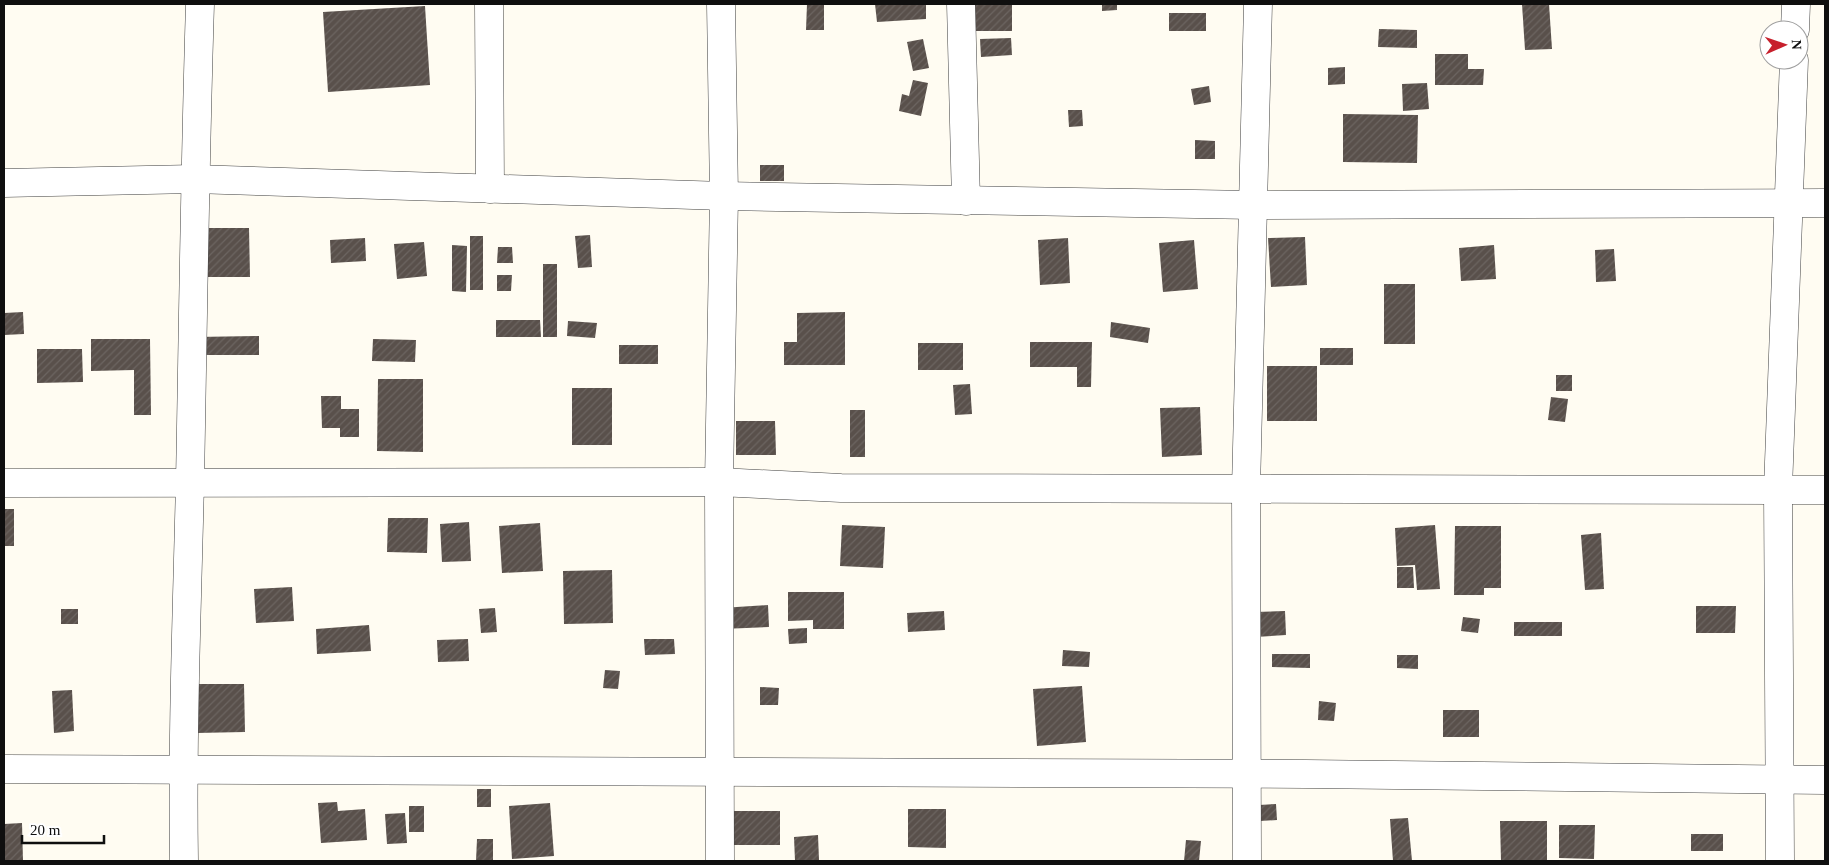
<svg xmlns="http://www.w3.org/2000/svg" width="1829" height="865" font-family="Georgia,serif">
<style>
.building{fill:url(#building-hatch)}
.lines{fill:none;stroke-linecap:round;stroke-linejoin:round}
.minor-casing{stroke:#424242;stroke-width:29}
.minor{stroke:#fff;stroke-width:28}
</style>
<defs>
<pattern id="building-hatch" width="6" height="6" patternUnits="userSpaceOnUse" patternTransform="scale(1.25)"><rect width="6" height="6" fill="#59504b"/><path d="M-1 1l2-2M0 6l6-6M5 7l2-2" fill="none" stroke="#6c6561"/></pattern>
</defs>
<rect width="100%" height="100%" fill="#fffcf2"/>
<g class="building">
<path d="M 807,4 L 824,4 L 824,30 L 806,30 Z"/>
<path d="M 875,4 L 926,4 L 926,19 L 877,22 Z"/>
<rect x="971" y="4" width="41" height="27"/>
<path d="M 1102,4 L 1117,4 L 1117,10 L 1102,11 Z"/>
<path d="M 1522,4 L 1549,4 L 1552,49 L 1525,50 Z"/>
<path d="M 425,6 L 430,85 L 328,92 L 323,12 Z"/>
<rect x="1169" y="13" width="37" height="18"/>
<path d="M 1379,29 L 1417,30 L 1417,48 L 1378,47 Z"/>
<path d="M 1011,38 L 1012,55 L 981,57 L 980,39 Z"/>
<path d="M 923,39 L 929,68 L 913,71 L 907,42 Z"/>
<path d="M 1435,54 L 1468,54 L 1468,69 L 1484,69 L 1483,85 L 1435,85 Z"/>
<path d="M 1345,67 L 1345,84 L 1328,85 L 1328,68 Z"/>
<path d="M 913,80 L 928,83 L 921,116 L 899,111 L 902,94 L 909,96 Z"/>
<path d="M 1427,83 L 1429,109 L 1403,111 L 1402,84 Z"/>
<path d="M 1209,86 L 1211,102 L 1194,105 L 1191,89 Z"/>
<path d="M 1068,110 L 1082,110 L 1083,126 L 1069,127 Z"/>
<path d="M 1343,114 L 1418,115 L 1417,163 L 1343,162 Z"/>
<path d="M 1195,140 L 1215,141 L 1215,159 L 1195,159 Z"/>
<rect x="760" y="165" width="24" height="16"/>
<path d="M 203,228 L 249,228 L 250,277 L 204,277 Z"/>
<path d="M 590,235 L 592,267 L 578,268 L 575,236 Z"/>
<rect x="470" y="236" width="13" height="54"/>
<path d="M 1305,237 L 1307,285 L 1271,287 L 1268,238 Z"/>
<path d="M 365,238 L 366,261 L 331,263 L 330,240 Z"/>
<path d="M 1068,238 L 1070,283 L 1040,285 L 1038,240 Z"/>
<path d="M 1194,240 L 1198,289 L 1163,292 L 1159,243 Z"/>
<path d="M 424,242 L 427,276 L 397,279 L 394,244 Z"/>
<path d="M 452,245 L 467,246 L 466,292 L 452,291 Z"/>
<path d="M 1494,245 L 1496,279 L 1461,281 L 1459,248 Z"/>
<path d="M 498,247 L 512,247 L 513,263 L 497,263 Z"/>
<path d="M 1614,249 L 1616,281 L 1596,282 L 1595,250 Z"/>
<rect x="543" y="264" width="14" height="73"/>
<path d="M 497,275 L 512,275 L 511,291 L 497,291 Z"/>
<rect x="1384" y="284" width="31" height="60"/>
<path d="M 23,312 L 24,334 L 4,335 L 4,313 Z"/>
<path d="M 845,312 L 845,365 L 784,365 L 784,342 L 797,342 L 797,313 Z"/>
<path d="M 496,320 L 540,320 L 541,337 L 496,337 Z"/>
<path d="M 568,321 L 597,323 L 595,338 L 567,336 Z"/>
<path d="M 1111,322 L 1150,328 L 1148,343 L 1110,337 Z"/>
<path d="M 259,336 L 259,355 L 195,355 L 195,337 Z"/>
<path d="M 91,339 L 150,339 L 151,415 L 134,415 L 134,370 L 91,371 Z"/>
<path d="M 373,339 L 416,340 L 415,362 L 372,361 Z"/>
<path d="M 1030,342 L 1092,342 L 1091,387 L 1077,387 L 1077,367 L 1030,367 Z"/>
<rect x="918" y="343" width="45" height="27"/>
<rect x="619" y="345" width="39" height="19"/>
<rect x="1320" y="348" width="33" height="17"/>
<path d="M 37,349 L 82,349 L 83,382 L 37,383 Z"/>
<rect x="1267" y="366" width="50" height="55"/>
<rect x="1556" y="375" width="16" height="16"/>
<path d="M 378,379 L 423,379 L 423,452 L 377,451 Z"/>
<path d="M 970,384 L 972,414 L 955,415 L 953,385 Z"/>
<rect x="572" y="388" width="40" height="57"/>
<path d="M 321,396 L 341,396 L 341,409 L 359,409 L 359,437 L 340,437 L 340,428 L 322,428 Z"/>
<path d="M 1551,397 L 1568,399 L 1565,422 L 1548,420 Z"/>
<path d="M 1200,407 L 1202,455 L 1162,457 L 1160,408 Z"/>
<rect x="850" y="410" width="15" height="47"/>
<path d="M 736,421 L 775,421 L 776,455 L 736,455 Z"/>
<rect x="4" y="509" width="10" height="37"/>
<path d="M 388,518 L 428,518 L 427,553 L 387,552 Z"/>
<path d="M 469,522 L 471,561 L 442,562 L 440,524 Z"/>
<path d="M 540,523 L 543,571 L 502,573 L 499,526 Z"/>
<path d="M 842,525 L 885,527 L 883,568 L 840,566 Z"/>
<path d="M 1435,525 L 1440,589 L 1417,590 L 1415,565 L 1397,566 L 1395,528 Z"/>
<path d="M 1455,526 L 1501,526 L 1501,588 L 1484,588 L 1484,595 L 1454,595 Z"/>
<path d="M 1601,533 L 1604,589 L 1585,590 L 1581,535 Z"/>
<path d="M 1397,567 L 1413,567 L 1414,588 L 1397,588 Z"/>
<path d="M 612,570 L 613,623 L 564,624 L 563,571 Z"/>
<path d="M 292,587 L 294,621 L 256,623 L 254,589 Z"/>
<path d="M 788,592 L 844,592 L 844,629 L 813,629 L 813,620 L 788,621 Z"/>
<path d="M 768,605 L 769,627 L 722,629 L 721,608 Z"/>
<path d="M 1696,606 L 1736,606 L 1735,633 L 1696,633 Z"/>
<path d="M 495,608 L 497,632 L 481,633 L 479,609 Z"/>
<rect x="61" y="609" width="17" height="15"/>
<path d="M 944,611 L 945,630 L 908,632 L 907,613 Z"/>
<path d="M 1285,611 L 1286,635 L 1255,637 L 1254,612 Z"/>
<path d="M 1463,617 L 1480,619 L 1478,633 L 1461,631 Z"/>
<rect x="1514" y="622" width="48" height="14"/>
<path d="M 369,625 L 371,651 L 317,654 L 316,629 Z"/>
<path d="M 807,628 L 807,643 L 789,644 L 788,629 Z"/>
<path d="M 468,639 L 469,661 L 438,662 L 437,640 Z"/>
<path d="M 644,639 L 674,639 L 675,654 L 645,655 Z"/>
<path d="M 1063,650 L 1090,652 L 1089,667 L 1062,666 Z"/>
<path d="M 1272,654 L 1310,654 L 1310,668 L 1272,667 Z"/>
<path d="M 1397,655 L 1418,655 L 1418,669 L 1397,668 Z"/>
<path d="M 605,670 L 620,671 L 618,689 L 603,688 Z"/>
<path d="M 195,684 L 244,684 L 245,732 L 196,733 Z"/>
<path d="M 1082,686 L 1086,742 L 1037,746 L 1033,689 Z"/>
<path d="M 760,687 L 779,688 L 778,705 L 760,705 Z"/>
<path d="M 72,690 L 74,731 L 54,733 L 52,691 Z"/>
<path d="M 1319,701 L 1336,703 L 1334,721 L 1318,720 Z"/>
<rect x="1443" y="710" width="36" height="27"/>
<rect x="477" y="789" width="14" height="18"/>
<path d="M 337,802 L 338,811 L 365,809 L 367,840 L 321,843 L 318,803 Z"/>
<path d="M 550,803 L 554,856 L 512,859 L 509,806 Z"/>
<path d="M 1276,804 L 1277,820 L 1260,821 L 1259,805 Z"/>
<rect x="409" y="806" width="15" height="26"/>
<path d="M 908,809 L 946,809 L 946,848 L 908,847 Z"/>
<rect x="733" y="811" width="47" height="34"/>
<path d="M 405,813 L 407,843 L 387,844 L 385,814 Z"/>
<path d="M 1408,818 L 1412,861 L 1393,861 L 1390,819 Z"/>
<path d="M 1500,821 L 1547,821 L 1547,861 L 1501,861 Z"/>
<path d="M 22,823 L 23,861 L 4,861 L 4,824 Z"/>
<path d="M 1559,825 L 1595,825 L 1594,859 L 1559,858 Z"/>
<rect x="1691" y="834" width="32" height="17"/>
<path d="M 818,835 L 819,860 L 795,861 L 794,837 Z"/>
<path d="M 477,839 L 493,839 L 493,861 L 476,861 Z"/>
<path d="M 1186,840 L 1201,841 L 1199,861 L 1184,861 Z"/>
</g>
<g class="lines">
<g class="minor-casing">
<g id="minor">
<path d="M 489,4 L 490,189"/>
<path d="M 961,4 L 966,201"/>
<path d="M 1795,30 L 1796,4"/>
<path d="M 4,183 L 194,179 L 724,196 L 1254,205 L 1825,203"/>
<path d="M 4,483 L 719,482 L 841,488 L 1825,490"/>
<path d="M 4,769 L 1306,774 L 1825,780"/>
<path d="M 184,861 C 182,735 187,609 190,482 C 193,323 195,163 200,4"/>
<path d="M 720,861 L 719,482 L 724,196 L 721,4"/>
<path d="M 1247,861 L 1246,489 L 1258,4"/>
<path d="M 1780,861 L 1778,489 L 1794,60"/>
</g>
</g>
<use href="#minor" class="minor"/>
</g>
<rect width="1829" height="865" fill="none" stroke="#0f0f0f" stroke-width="10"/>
<g transform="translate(1784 45) rotate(88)"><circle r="24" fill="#ffffff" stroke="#9f9f9f"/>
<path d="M0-4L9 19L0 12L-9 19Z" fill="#c7202c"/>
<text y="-8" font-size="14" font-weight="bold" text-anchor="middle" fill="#0f0f0f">N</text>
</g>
<path d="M22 835v8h82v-8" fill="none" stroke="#0f0f0f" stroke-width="2.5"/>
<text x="30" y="835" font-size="15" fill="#0f0f0f" stroke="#ffffff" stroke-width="4" paint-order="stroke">20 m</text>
</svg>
